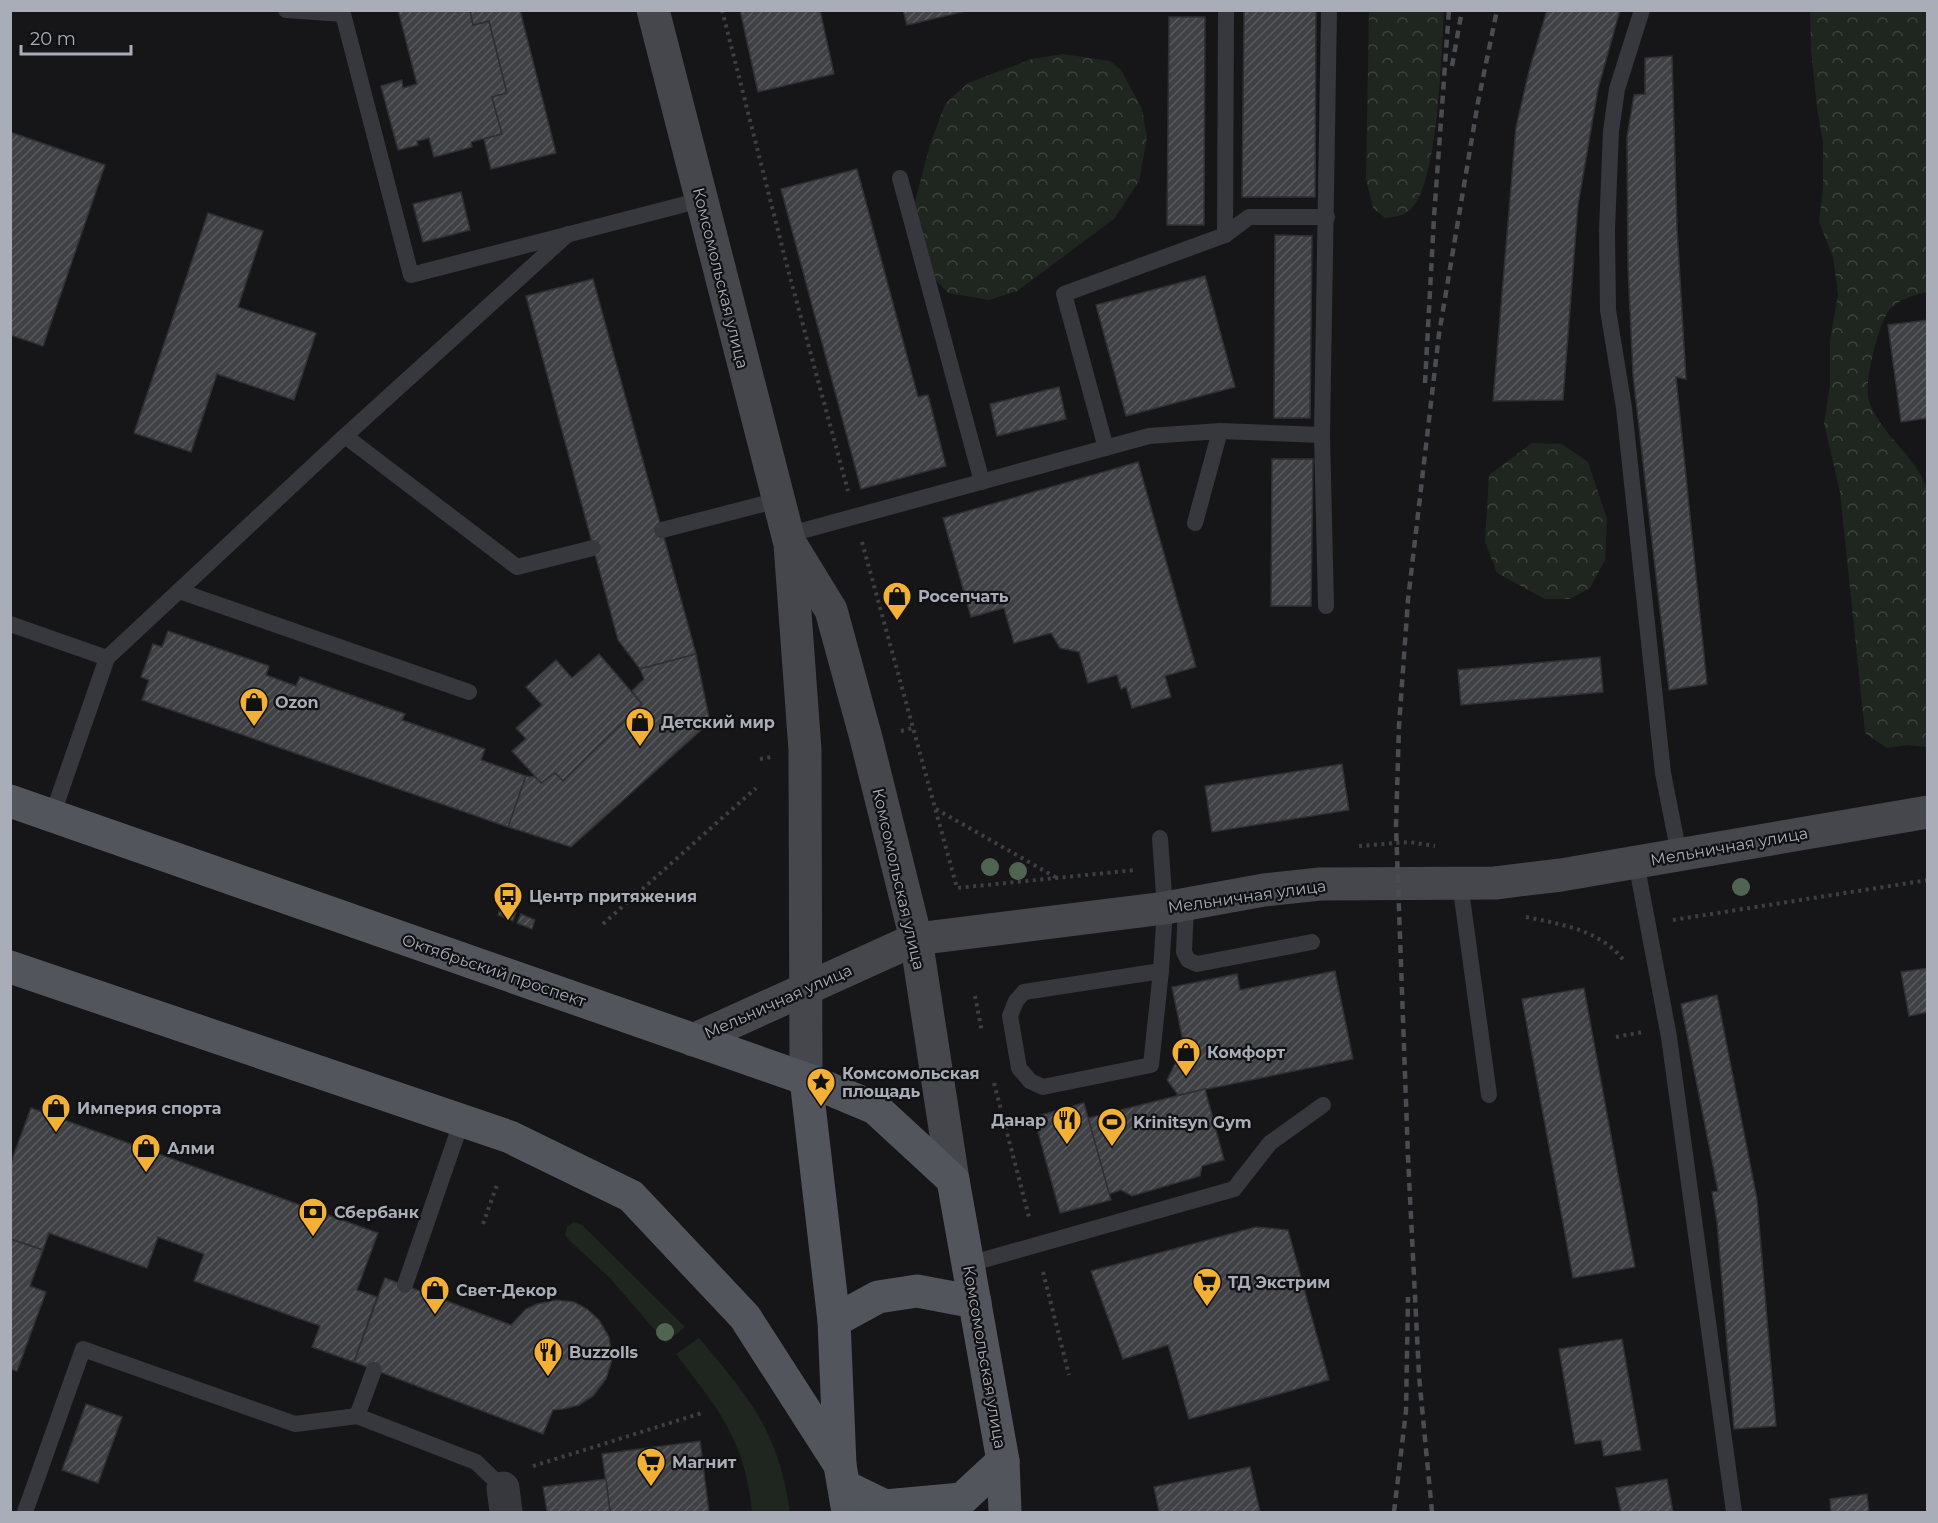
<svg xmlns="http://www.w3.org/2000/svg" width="1938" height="1523" font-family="Montserrat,sans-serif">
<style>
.green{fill:#1e261f}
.forest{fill:url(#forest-crowns)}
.building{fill:url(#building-hatch);stroke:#303034;stroke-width:1.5}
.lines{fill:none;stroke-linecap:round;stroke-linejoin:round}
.path{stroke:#3d3f44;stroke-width:4;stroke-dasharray:3 4.5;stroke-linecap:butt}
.lane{stroke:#37383d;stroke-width:16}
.street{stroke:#37383d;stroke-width:33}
.secondary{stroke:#45474d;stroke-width:33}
.primary{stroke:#53555c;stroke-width:33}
.rail{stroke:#4a4c52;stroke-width:4.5;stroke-dasharray:8 6;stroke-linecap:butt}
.tree{fill:#506452}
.labels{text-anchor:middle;stroke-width:4.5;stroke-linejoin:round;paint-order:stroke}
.street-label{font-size:16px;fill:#a8adb8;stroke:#111113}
.poi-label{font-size:16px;font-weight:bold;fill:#a8adb8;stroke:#111113;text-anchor:start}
</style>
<defs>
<pattern id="forest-crowns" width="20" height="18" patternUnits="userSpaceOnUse" patternTransform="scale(1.5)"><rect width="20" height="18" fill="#1e261f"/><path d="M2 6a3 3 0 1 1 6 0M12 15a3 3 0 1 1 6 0" fill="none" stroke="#3c433d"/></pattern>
<pattern id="building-hatch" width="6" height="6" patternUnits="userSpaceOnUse" patternTransform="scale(1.5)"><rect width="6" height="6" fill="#404145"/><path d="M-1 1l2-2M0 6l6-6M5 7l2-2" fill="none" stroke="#595a5e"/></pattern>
</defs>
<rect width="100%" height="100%" fill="#161618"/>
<g class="green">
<path d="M 574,1222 L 582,1225 L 685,1327 L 666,1343 L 610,1278 L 570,1241 L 565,1235 L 567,1227 Z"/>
<path d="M 699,1338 C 750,1399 778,1430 790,1512 L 752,1512 C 745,1440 719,1410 676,1354 Z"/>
</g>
<g class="forest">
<path d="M 1369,11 L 1444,11 C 1441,52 1439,182 1411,209 C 1403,216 1395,217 1385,218 L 1373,208 L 1366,179 Z"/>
<path d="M 1927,11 L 1927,292 C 1915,295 1899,299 1890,309 C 1879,321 1863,384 1869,401 C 1878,428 1904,448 1919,472 C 1922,477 1924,483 1927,488 L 1927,747 L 1908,745 L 1887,748 L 1865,733 L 1840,492 L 1824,423 L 1830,385 L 1830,340 L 1838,295 L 1833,257 L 1819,222 L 1823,188 L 1823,143 L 1817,108 L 1811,50 L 1810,11 Z"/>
<path d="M 1063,54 L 1110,61 L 1121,70 L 1142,109 L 1147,137 L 1139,181 L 1114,219 L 1017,291 L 989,300 L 948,293 L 926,270 L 914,205 L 930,145 L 945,104 L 968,83 L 1032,59 Z"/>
<path d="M 1532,443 L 1562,444 L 1588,462 L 1607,519 L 1605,560 L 1590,588 L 1570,599 L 1545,599 L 1497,573 L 1485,542 L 1489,475 Z"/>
</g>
<g class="building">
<path d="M 398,10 L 470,10 L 473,25 L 489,21 L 507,93 L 492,97 L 502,134 L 471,142 L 472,147 L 434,157 L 429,138 L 417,141 L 418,145 L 398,150 L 381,86 L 402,80 L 403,88 L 417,84 Z"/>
<path d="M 470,10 L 520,10 L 556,153 L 491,169 L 484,139 L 502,134 L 492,97 L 507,93 L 489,21 L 473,25 Z"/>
<path d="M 740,10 L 820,10 L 834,74 L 758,92 Z"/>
<path d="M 903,10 L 970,10 L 907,25 Z"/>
<path d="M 1244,10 L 1316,10 L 1315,197 L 1242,197 Z"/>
<path d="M 1547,10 L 1620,10 L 1598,89 L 1578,205 L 1563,400 L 1493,401 L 1516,127 L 1529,71 Z"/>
<path d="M 1169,17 L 1205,17 L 1204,225 L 1167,225 Z"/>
<path d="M 1672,56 L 1677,228 L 1686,379 L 1676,377 L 1707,684 L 1669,690 L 1633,375 L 1628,267 L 1627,137 L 1634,95 L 1645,94 L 1645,58 Z"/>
<path d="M 10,132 L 105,165 L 43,346 L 10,335 Z"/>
<path d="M 857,169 L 918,397 L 928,395 L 946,466 L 861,489 L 781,189 Z"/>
<path d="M 461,192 L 470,230 L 423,242 L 413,204 Z"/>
<path d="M 208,213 L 263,231 L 238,307 L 316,333 L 294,400 L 217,374 L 191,452 L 134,433 Z"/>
<path d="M 1275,235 L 1312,236 L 1310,418 L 1274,418 Z"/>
<path d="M 1205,276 L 1235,387 L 1126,416 L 1096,305 Z"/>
<path d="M 593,279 L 696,654 L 640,669 L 618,640 L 526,296 Z"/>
<path d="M 1928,320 L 1928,418 L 1901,422 L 1888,325 Z"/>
<path d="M 1059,387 L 1066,419 L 997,436 L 990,404 Z"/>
<path d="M 1272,459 L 1313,459 L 1311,606 L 1271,606 Z"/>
<path d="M 1138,462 L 1196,667 L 1165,676 L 1171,697 L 1132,708 L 1126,687 L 1121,689 L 1117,675 L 1088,683 L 1079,652 L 1060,648 L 1051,633 L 1014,643 L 1004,608 L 971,617 L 943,518 Z"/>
<path d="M 168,631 L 269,666 L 266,675 L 296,686 L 300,677 L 405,714 L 402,720 L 485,749 L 481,760 L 526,776 L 508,827 L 142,700 L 149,680 L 141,677 L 153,644 L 162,647 Z"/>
<path d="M 599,654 L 642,704 L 563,781 L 555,773 L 541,783 L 512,751 L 526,739 L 516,728 L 542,705 L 526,687 L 556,660 L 572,678 Z"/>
<path d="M 696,654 L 710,722 L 571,847 L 508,827 L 526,776 L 535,777 L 541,783 L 555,773 L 563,781 L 642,704 L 632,691 L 644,679 L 640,669 Z"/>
<path d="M 1600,657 L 1603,692 L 1461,705 L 1458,670 Z"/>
<path d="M 1342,764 L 1349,810 L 1212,832 L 1205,786 Z"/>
<path d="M 501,906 L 516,912 L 513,921 L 498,915 Z"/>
<path d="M 521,914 L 535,920 L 532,929 L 517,923 Z"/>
<path d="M 1928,968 L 1928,1012 L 1909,1016 L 1901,972 Z"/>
<path d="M 1335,971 L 1353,1059 L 1178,1095 L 1167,1080 L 1175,1064 L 1187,1061 L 1172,987 L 1237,974 L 1240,990 Z"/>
<path d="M 1584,988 L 1635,1267 L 1573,1278 L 1522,999 Z"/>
<path d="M 1717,995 L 1757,1199 L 1776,1426 L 1734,1429 L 1717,1222 L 1712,1192 L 1718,1191 L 1681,1004 Z"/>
<path d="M 1205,1089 L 1224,1160 L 1202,1166 L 1200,1176 L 1132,1196 L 1121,1190 L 1109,1194 L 1088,1118 Z"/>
<path d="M 1084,1103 L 1111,1200 L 1060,1213 L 1034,1117 Z"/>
<path d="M 31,1108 L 378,1233 L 357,1290 L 377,1297 L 354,1362 L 312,1347 L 320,1326 L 194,1281 L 204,1254 L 158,1237 L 147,1268 L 49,1233 L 43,1250 L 10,1239 L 10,1165 Z"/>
<path d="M 1256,1227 L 1288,1230 L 1329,1380 L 1189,1419 L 1168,1345 L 1123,1359 L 1091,1271 Z"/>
<path d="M 10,1239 L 43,1250 L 30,1286 L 46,1292 L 17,1371 L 10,1369 Z"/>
<path d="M 385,1278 L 511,1325 L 526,1309 L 537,1304 L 556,1300 L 574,1302 L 587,1309 L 599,1320 L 609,1337 L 612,1360 L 606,1379 L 593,1396 L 579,1405 L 563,1409 L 553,1410 L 543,1434 L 354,1362 Z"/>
<path d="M 1622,1339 L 1641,1450 L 1604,1456 L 1601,1440 L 1575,1444 L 1559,1349 Z"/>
<path d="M 86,1404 L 122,1417 L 98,1483 L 62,1470 Z"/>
<path d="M 700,1441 L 709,1512 L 610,1512 L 602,1454 Z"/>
<path d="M 1250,1467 L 1260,1512 L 1159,1512 L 1154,1487 Z"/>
<path d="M 606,1479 L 610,1512 L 547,1512 L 543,1487 Z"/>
<path d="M 1667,1479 L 1673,1512 L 1621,1512 L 1616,1488 Z"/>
<path d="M 1867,1494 L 1869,1512 L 1831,1512 L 1830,1499 Z"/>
</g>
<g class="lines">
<g class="path">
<path d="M 722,10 L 787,266 L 848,491"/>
<path d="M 862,542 L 957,888 L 1136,870"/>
<path d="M 901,731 L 913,728"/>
<path d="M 760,759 L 771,757"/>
<path d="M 936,809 L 1057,878"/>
<path d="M 1359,846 L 1409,842 L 1435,846"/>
<path d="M 1526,917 C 1564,925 1601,930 1625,962"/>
<path d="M 1673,920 L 1928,880"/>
<path d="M 603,924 L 756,788"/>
<path d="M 975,996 L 982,1032"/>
<path d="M 1616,1037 L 1642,1032"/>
<path d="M 994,1083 L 1030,1221"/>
<path d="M 483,1224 L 498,1182"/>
<path d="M 1043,1272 L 1069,1375"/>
<path d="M 533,1466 L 702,1413"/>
</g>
<g class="lane">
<path d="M 286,10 L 343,14 L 411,275 L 701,200"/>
<path d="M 1642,10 L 1617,89 L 1611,131 L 1607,229 L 1608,310 L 1624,408 L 1663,773 L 1679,854"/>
<path d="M 900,178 L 982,482"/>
<path d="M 1225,235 L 1226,10"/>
<path d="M 345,436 L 517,567 L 593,548"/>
<path d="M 1106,448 L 1064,294 L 1225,235 L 1249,217 L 1327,217"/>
<path d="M 1195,523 L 1220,431"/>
<path d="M 662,530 L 779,500"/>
<path d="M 787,535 L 1149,436 L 1220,431 L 1322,435"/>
<path d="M 179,591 L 469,692"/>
<path d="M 1326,606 L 1322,435 L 1329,10"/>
<path d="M 10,624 L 107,658"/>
<path d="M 52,816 L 107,658 L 345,436 L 568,234"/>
<path d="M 1160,838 L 1165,908 L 1161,971 L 1151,1065 L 1043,1087 L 1030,1081 L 1019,1068 L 1010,1016 L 1016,1001 L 1024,992 L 1161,971"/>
<path d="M 1636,862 L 1669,1037 L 1734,1512"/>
<path d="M 1460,883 L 1489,1095"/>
<path d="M 1186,904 L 1184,952 L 1188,960 L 1197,964 L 1312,942"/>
<path d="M 969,1264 L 1234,1189 L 1270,1143 L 1323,1105"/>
<path d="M 405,1285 L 462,1120"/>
<path d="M 357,1416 L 374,1370"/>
<path d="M 25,1512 L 83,1349 L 295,1424 L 357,1416 L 476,1462 L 503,1488"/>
</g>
<path class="street" d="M 503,1488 L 506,1512"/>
<g class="secondary">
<path d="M 653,10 L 790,544 L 805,750 L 806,1079"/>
<path d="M 793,548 L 831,610 L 866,738 L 916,939 L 953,1180"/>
<path d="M 693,1040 L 916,939 L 1165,908 L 1264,890 L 1320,884 L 1495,883 L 1561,875 L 1928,812"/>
</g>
<g class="primary">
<path d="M 10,801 L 806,1079 L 875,1108 L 953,1180 L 1003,1461 L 1005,1512"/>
<path d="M 10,967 L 510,1137 L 631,1196 L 745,1317 L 840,1465"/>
<path d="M 806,1079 L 834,1321 L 840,1465 L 848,1512"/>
<path d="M 834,1321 L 878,1297 L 917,1291 L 975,1302"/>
<path d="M 844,1486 L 885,1506 L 962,1499 L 1003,1461"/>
</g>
<g class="rail">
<path d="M 1452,66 L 1462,10"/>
<path d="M 1425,383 L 1434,217 L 1449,10"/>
<path d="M 1394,1512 L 1406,1411 L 1408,1297"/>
<path d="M 1432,1512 L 1419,1376 L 1408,1157 L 1396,826 L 1399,726 L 1408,600 L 1439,334 L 1478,102 L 1497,10"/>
</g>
</g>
<g class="tree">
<circle cx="990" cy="867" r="9"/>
<circle cx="1018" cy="871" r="9"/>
<circle cx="1741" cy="887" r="9"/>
<circle cx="665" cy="1332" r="9"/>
</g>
<defs>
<g id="shop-pin" transform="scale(1.5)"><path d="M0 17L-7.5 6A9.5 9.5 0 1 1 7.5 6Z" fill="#f2b134" stroke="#111113"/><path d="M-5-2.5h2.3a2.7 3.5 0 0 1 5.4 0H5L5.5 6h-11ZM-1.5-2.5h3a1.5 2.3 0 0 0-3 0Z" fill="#111"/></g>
<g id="bus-pin" transform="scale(1.5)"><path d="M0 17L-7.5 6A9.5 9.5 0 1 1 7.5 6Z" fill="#f2b134" stroke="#111113"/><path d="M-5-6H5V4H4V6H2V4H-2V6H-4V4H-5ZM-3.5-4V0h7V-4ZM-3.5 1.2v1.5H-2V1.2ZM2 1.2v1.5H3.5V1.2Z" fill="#111"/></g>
<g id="sight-pin" transform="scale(1.5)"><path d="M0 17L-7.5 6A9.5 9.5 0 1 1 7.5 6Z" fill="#f2b134" stroke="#111113"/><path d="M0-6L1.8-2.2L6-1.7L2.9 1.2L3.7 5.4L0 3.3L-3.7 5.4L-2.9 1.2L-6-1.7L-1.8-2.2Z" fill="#111"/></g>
<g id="restaurant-pin" transform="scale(1.5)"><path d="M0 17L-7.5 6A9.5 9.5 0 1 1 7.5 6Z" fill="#f2b134" stroke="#111113"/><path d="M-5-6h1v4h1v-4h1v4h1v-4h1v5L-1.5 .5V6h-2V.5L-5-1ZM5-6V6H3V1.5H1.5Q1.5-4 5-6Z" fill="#111"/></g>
<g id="stadium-pin" transform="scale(1.5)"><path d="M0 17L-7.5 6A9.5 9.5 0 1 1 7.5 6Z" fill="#f2b134" stroke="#111113"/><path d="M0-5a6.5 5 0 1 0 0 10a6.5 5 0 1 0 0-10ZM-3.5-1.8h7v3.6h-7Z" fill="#111"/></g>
<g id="bank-pin" transform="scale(1.5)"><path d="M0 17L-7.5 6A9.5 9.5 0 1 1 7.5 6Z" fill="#f2b134" stroke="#111113"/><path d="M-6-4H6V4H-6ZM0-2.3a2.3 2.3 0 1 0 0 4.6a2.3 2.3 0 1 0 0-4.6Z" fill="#111"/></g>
<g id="supermarket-pin" transform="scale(1.5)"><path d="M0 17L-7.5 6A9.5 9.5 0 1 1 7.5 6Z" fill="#f2b134" stroke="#111113"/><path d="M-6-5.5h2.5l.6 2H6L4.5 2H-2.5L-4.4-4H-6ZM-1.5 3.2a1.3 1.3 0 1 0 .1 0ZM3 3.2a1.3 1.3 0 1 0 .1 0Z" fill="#111"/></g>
</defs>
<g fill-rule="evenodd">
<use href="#shop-pin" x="897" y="596"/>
<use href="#shop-pin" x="254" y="702"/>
<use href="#shop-pin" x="640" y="722"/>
<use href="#bus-pin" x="508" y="896"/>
<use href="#shop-pin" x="1186" y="1052"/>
<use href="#sight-pin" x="821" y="1082"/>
<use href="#shop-pin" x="56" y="1108"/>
<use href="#restaurant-pin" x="1067" y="1120"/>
<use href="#stadium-pin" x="1112" y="1122"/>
<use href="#shop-pin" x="146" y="1148"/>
<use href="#bank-pin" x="313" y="1212"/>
<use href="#supermarket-pin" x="1207" y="1282"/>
<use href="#shop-pin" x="435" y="1290"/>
<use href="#restaurant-pin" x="548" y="1352"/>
<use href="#supermarket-pin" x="651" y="1462"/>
</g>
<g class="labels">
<g class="street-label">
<text transform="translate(721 278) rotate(76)" y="6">Комсомольская улица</text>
<text transform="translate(1729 846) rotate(-10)" y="6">Мельничная улица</text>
<text transform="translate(899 879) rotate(77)" y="6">Комсомольская улица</text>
<text transform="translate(1247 896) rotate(-8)" y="6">Мельничная улица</text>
<text transform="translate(494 970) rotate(19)" y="6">Октябрьский проспект</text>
<text transform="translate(778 1001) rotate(-24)" y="6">Мельничная улица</text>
<text transform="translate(985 1357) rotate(80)" y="6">Комсомольская улица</text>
</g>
<g class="poi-label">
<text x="918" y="602">Росепчать</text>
<text x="275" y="708">Ozon</text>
<text x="661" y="728">Детский мир</text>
<text x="529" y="902">Центр притяжения</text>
<text x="1207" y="1058">Комфорт</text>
<text x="842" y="1079">Комсомольская<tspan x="842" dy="18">площадь</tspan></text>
<text x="77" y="1114">Империя спорта</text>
<text x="1046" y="1126" text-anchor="end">Данар</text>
<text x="1133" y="1128">Krinitsyn Gym</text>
<text x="167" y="1154">Алми</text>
<text x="334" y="1218">Сбербанк</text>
<text x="1228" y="1288">ТД Экстрим</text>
<text x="456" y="1296">Свет-Декор</text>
<text x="569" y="1358">Buzzolls</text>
<text x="672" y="1468">Магнит</text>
</g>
</g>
<rect width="1938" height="1523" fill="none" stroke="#a8adb8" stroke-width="24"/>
<path d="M21 45v9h110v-9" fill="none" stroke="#a8adb8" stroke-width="3"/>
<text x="30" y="45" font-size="18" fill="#a8adb8" stroke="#111113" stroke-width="4.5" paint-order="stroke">20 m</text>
</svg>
